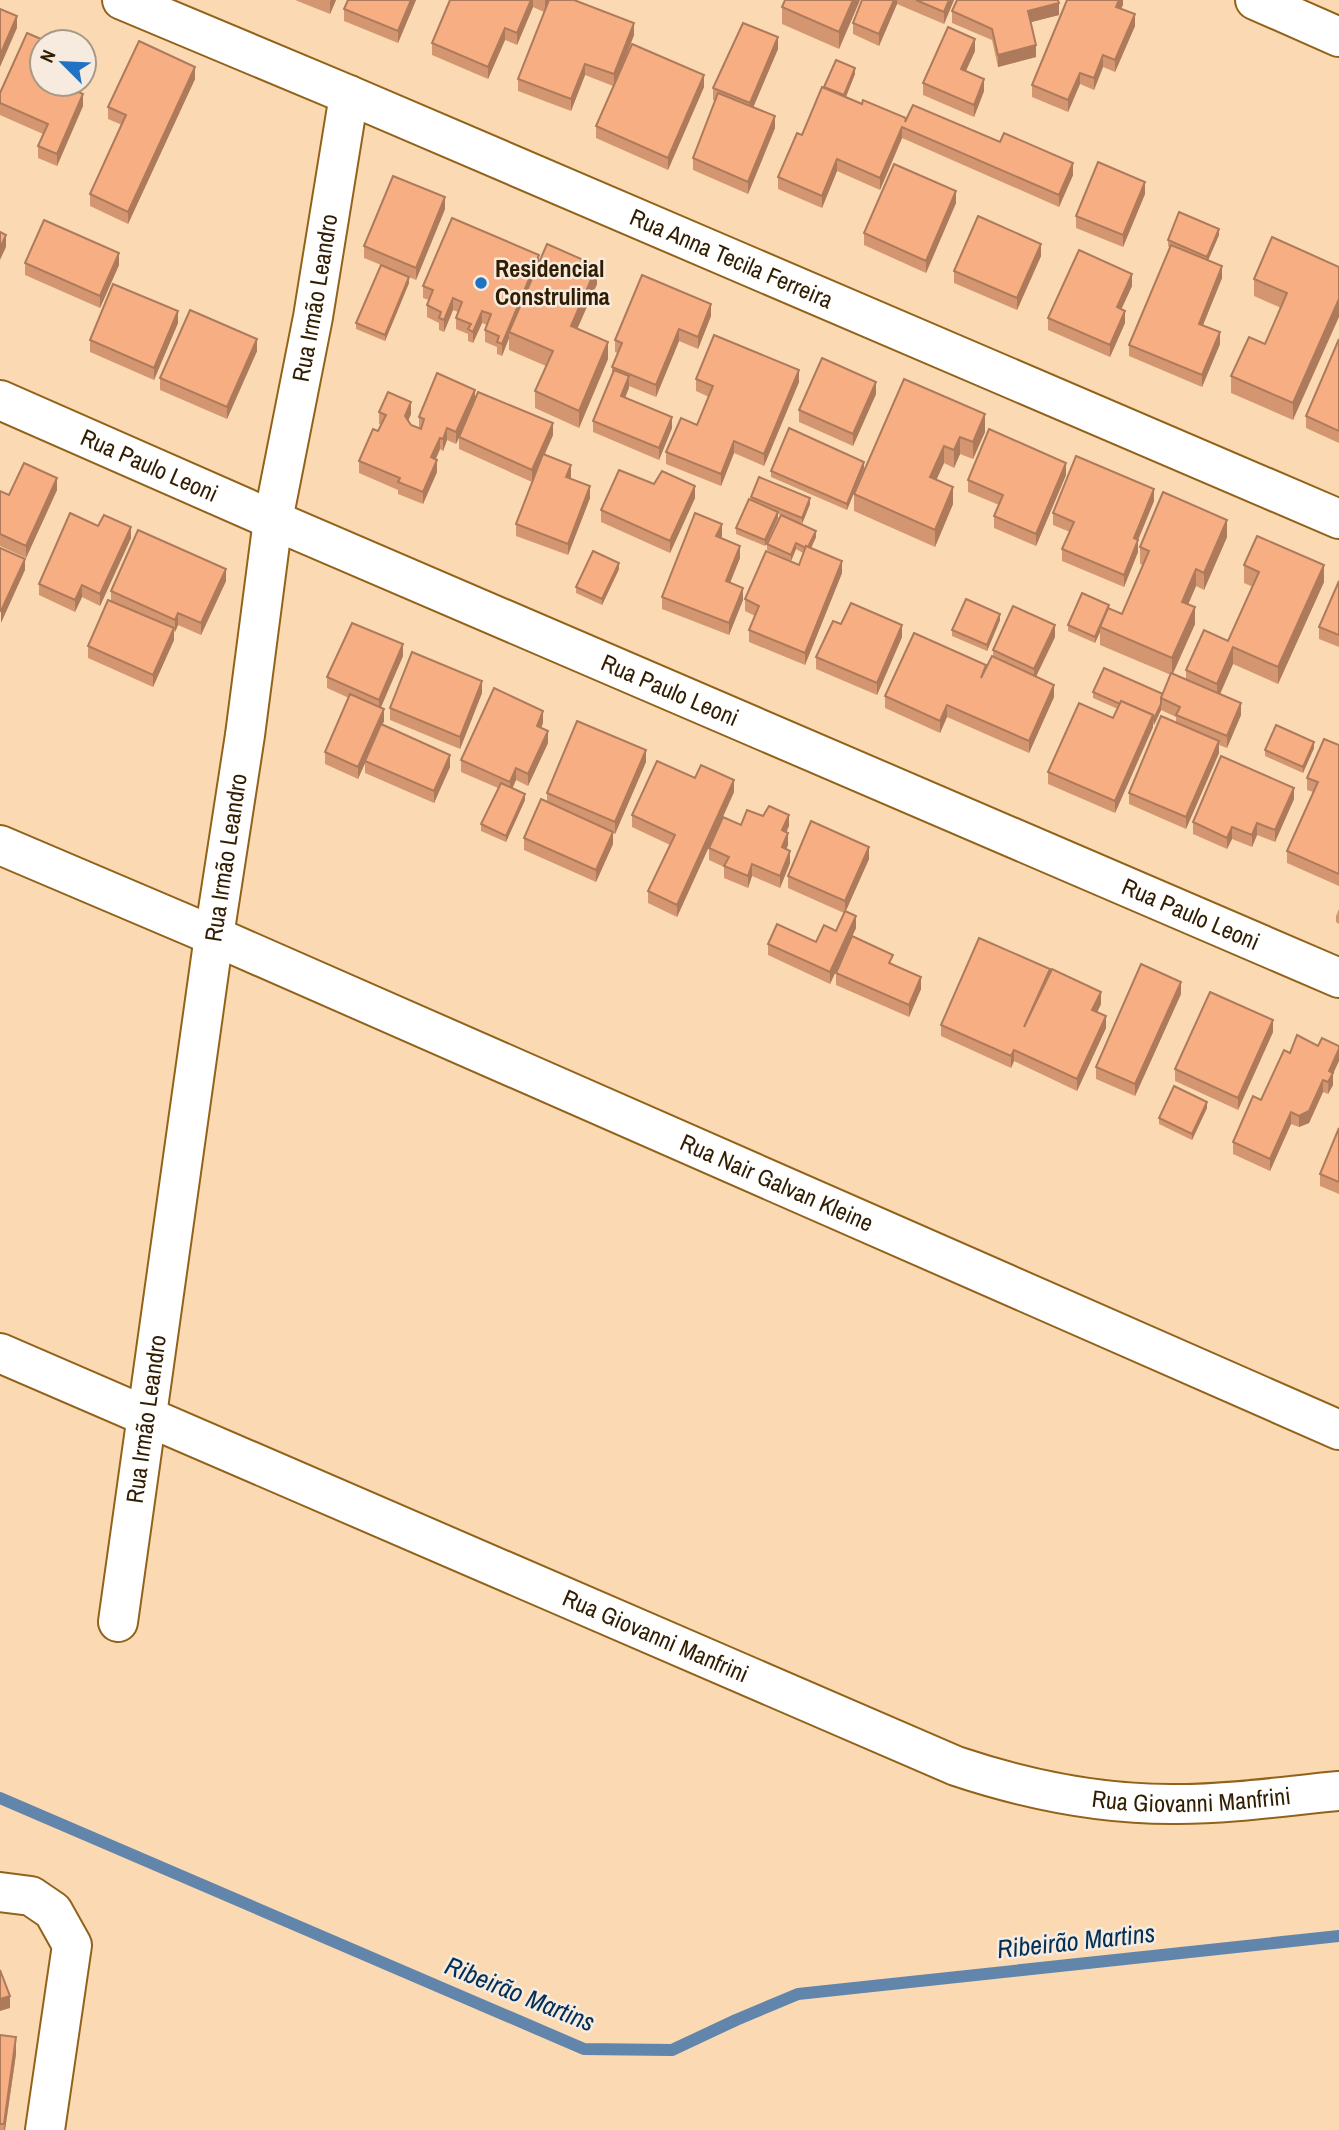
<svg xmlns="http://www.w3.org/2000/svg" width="1339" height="2130" font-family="'Archivo Narrow',sans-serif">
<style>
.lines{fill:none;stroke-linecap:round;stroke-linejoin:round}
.stream{stroke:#6185ab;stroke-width:12}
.minor-casing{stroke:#92621a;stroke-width:42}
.minor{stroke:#fff;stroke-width:38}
.wall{fill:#d49670}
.shaded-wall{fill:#ad7a5b}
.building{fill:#f7ae82;stroke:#ad7a5b;stroke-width:2}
.poi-dot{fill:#2073c2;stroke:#f6ebde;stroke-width:2.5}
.labels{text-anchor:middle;stroke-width:5;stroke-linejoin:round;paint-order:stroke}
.street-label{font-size:24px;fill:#311d01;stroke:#f6ebde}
.poi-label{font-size:24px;font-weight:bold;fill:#311d01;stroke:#f6ebde;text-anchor:start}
.water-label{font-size:26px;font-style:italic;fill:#012f58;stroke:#f6ebde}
</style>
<rect width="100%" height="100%" fill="#fbdab3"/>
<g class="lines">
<path class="stream" d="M 0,1798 L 584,2049 L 672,2050 L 736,2020 L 798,1994 L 1339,1936"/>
<g class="minor-casing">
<g id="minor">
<path id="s1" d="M 122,0 L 349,95 L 1339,519"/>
<path d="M 1255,0 L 1339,37"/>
<path id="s2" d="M 0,400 L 273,520 L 1339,978"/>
<path id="s3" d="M 0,845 L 214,936 L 1339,1430"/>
<path id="s4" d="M 0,1353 L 956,1766 C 1028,1790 1102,1805 1178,1804 C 1232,1804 1285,1796 1339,1791"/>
<path id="s5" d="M 118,1622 L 214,936 L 245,735 L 273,520 L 313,317 L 349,95"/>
<path d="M 0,1892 L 31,1896 L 53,1911 L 72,1945 L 45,2130"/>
</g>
</g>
<use href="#minor" class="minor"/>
</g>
<g class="wall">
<path d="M 295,0 L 336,0 L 330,14 Z"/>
<path d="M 416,0 L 398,43 L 344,21 L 344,9 Z"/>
<path d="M 450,0 L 574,0 L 634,35 L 619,74 L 704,87 L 668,170 L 596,138 L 596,126 L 613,86 L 585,75 L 571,111 L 518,91 L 518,79 L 544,12 L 533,7 L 517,45 L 505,40 L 488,79 L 432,55 L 432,43 Z"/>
<path d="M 860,0 L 839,49 L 782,24 L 782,7 Z"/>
<path d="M 862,0 L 954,0 L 944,24 L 897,4 L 879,46 L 853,34 L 853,23 Z"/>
<path d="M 1123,0 L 1123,5 L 1121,8 L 1135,26 L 1115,72 L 1103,67 L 1094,90 L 1080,84 L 1068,112 L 1032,97 L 1032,85 Z"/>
<path d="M 952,11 L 1059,15 L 1030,22 L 1036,57 L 998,67 L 992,40 L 952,23 Z"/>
<path d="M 778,49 L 753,107 L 775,128 L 748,194 L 693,170 L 693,158 L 715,101 L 713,100 L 713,88 Z"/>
<path d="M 975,51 L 966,71 L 984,91 L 974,117 L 923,95 L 923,83 Z"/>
<path d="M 855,74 L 845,98 L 906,121 L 1073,175 L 1059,207 L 902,138 L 880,190 L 837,171 L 822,208 L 778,189 L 778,177 L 802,135 L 824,88 Z"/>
<path d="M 195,79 L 128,224 L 90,206 L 90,194 L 122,125 L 108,119 L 108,107 Z"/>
<path d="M 42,84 L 83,106 L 57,166 L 38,158 L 38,146 L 43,134 L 0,115 L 0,93 Z"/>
<path d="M 1145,194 L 1123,247 L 1076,228 L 1076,216 Z"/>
<path d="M 956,203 L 926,273 L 864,245 L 864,233 Z"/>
<path d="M 445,209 L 416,280 L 409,277 L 409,283 L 385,341 L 356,329 L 356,323 L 381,265 L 364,258 L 364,246 Z"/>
<path d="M 1219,235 L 1208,260 L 1222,278 L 1203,325 L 1220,344 L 1202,387 L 1129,356 L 1129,345 L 1170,248 L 1168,246 L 1168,240 Z"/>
<path d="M 1041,256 L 1017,310 L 954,283 L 954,271 Z"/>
<path d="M 539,262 L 597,284 L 577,329 L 608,359 L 579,428 L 535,408 L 535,391 L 546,366 L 509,350 L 509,338 L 502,356 L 497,354 L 497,347 L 485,342 L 485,330 L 487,325 L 482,323 L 473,343 L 468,341 L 468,334 L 456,329 L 456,318 L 458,312 L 453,310 L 444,332 L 439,330 L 439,323 L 427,317 L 427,305 L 429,300 L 423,298 L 423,286 Z"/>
<path d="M 25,263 L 119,265 L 100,308 L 25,275 Z"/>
<path d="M 1339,267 L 1293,420 L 1231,393 L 1231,376 L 1265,344 L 1281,308 L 1254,296 L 1254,279 Z"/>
<path d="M 1132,286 L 1121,309 L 1125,323 L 1110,357 L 1048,330 L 1048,318 Z"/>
<path d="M 711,316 L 698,349 L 679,341 L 656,397 L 629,386 L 625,397 L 672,428 L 659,460 L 593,432 L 593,421 L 612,374 L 612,367 L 618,353 L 615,352 L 615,340 Z"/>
<path d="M 178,323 L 154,380 L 90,352 L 90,340 Z"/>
<path d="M 1339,339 L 1339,443 L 1306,428 L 1306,416 Z"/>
<path d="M 257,351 L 227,419 L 160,390 L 160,378 Z"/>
<path d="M 696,379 L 799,382 L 764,466 L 734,453 L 721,486 L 666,464 L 666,452 L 697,425 L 709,397 L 696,391 Z"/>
<path d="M 904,379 L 985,432 L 973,459 L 960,454 L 954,468 L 944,463 L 936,480 L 953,504 L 935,547 L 854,511 L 854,494 Z"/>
<path d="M 876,394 L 853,446 L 799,422 L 799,410 Z"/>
<path d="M 475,399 L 553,435 L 545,454 L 571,477 L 570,479 L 590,498 L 568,555 L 516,536 L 516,524 L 532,482 L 459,449 L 459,438 L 456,444 L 447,440 L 443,451 L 440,449 L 436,459 L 437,472 L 423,504 L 398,494 L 398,490 L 359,473 L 359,461 L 378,431 L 381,425 L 379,424 L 379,412 L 411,414 L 408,421 L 411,425 L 419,428 L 419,417 Z"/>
<path d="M 864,468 L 847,510 L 771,477 L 771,471 Z"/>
<path d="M 1066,475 L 1036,546 L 994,528 L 994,516 L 999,505 L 968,492 L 968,480 Z"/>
<path d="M 654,484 L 695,498 L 670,553 L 601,522 L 601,510 Z"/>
<path d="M 57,490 L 26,558 L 0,546 L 0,491 L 9,495 Z"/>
<path d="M 751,497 L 810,504 L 802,524 L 816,537 L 811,548 L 842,573 L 805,665 L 749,642 L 749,630 L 755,616 L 745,611 L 745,599 L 799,565 L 803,553 L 796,549 L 791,561 L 767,550 L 767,544 L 781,515 L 778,514 L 778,518 L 765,546 L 736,534 L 736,528 L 751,500 Z"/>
<path d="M 1154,501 L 1138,540 L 1138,552 L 1124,587 L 1062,561 L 1062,549 L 1070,532 L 1053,525 L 1053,513 Z"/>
<path d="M 722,536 L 721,538 L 740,558 L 730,582 L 743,600 L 729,635 L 662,609 L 662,597 Z"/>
<path d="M 1227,537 L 1204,590 L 1196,586 L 1188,604 L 1195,624 L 1173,674 L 1186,680 L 1186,670 L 1228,641 L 1253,587 L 1244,583 L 1244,565 L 1324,582 L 1278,684 L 1233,664 L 1220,694 L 1241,715 L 1227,748 L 1219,745 L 1219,753 L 1186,829 L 1129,804 L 1129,793 L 1176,722 L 1176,717 L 1161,710 L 1154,725 L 1153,724 L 1153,727 L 1115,813 L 1048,784 L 1048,772 L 1113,718 L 1118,709 L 1093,698 L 1093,692 L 1163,694 L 1171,675 L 1100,645 L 1100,632 L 1095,643 L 1068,631 L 1068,625 L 1109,608 L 1122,614 L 1143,565 L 1140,564 L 1140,547 Z"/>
<path d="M 131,538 L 100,606 L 82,597 L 75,612 L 39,595 L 39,584 Z"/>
<path d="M 619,569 L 602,605 L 576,593 L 576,587 Z"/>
<path d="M 226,581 L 201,635 L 178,625 L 175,632 L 174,631 L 174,640 L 153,687 L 88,658 L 88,646 L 111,601 L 111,591 Z"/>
<path d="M 1339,581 L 1339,647 L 1319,639 L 1319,627 Z"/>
<path d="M 1000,620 L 987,651 L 952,636 L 952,630 Z"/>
<path d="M 902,637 L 877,695 L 816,669 L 816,657 Z"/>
<path d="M 1055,637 L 1036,676 L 1054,697 L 1029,753 L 947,717 L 940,733 L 885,708 L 885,696 L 986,669 L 993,656 L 993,650 Z"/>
<path d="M 403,656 L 380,707 L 384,721 L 382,725 L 450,767 L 434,803 L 365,773 L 365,762 L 358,779 L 325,764 L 325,752 L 349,698 L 327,688 L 327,677 Z"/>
<path d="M 482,693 L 460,749 L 390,720 L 390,708 Z"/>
<path d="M 543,723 L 541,728 L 548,743 L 528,786 L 516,780 L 512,788 L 525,800 L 506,842 L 481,831 L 481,824 L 498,788 L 461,772 L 461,760 Z"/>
<path d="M 1339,745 L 1339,886 L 1287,863 L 1287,851 L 1313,792 L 1307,790 L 1307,778 Z"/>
<path d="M 1314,748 L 1303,773 L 1265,756 L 1265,750 Z"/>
<path d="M 646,762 L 615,834 L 613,833 L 613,844 L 596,882 L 524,850 L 524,838 L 547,802 L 547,793 Z"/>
<path d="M 695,778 L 734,792 L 723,817 L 741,825 L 789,826 L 786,832 L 788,845 L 786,849 L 790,863 L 780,888 L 752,876 L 748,888 L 724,878 L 724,867 L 709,860 L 709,848 L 720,822 L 677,917 L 648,903 L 648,891 L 670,845 L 632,827 L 632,815 Z"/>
<path d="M 1294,799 L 1275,842 L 1257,835 L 1252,847 L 1232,839 L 1227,849 L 1193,834 L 1193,822 Z"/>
<path d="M 869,859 L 845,912 L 856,928 L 830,984 L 768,955 L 768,944 L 816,942 L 836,931 L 844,913 L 788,888 L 788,876 Z"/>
<path d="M 1339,909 L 1339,924 L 1336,922 L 1336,916 Z"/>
<path d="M 893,964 L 921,989 L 909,1017 L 836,985 L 836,973 Z"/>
<path d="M 1050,975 L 1101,1004 L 1097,1013 L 1106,1028 L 1077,1091 L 1014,1061 L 1011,1068 L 941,1036 L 941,1025 Z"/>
<path d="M 1181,994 L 1135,1096 L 1096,1079 L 1096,1067 Z"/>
<path d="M 1273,1032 L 1238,1110 L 1175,1081 L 1175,1069 Z"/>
<path d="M 1333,1074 L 1333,1085 L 1328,1094 L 1323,1092 L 1309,1123 L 1299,1127 L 1291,1124 L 1270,1171 L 1233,1154 L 1233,1142 L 1261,1100 Z"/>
<path d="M 1207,1108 L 1192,1140 L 1159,1124 L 1159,1118 Z"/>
<path d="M 1339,1128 L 1339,1194 L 1320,1186 L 1320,1174 Z"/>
<path d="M 0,2035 L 16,2054 L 5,2130 L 0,2130 Z"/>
</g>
<g class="shaded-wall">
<path d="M 331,0 L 336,0 L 330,14 L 330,2 Z"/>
<path d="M 411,0 L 416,0 L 398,43 L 398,31 Z"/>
<path d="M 531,0 L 533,0 L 533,7 L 517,45 L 517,33 Z"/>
<path d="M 545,0 L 550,0 L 545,13 Z"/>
<path d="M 853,0 L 860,0 L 839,49 L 839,32 Z"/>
<path d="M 894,0 L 897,0 L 897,4 L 879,46 L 879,34 Z"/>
<path d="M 949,0 L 954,0 L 944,24 L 944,12 Z"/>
<path d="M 1119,0 L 1123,0 L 1123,5 L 1116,18 L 1116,7 Z"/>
<path d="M 1059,3 L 1059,15 L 1028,23 L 1028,11 Z"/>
<path d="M 1135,14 L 1135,26 L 1115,72 L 1115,60 Z"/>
<path d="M 17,16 L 17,28 L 0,67 L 0,55 Z"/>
<path d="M 634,23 L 634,35 L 614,86 L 614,74 Z"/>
<path d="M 505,28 L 505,40 L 488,79 L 488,67 Z"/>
<path d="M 778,37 L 778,49 L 750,115 L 750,103 Z"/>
<path d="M 975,39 L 975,51 L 961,81 L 961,69 Z"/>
<path d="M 1036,45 L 1036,57 L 998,67 L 998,55 Z"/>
<path d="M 1103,55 L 1103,67 L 1094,90 L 1094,78 Z"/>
<path d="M 585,64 L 585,75 L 571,111 L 571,99 Z"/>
<path d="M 195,67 L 195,79 L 128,224 L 128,212 Z"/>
<path d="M 855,68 L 855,74 L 844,102 L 844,95 Z"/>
<path d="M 1080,73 L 1080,84 L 1068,112 L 1068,100 Z"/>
<path d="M 704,75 L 704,87 L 668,170 L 668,158 Z"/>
<path d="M 984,79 L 984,91 L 974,117 L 974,105 Z"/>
<path d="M 83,94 L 83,106 L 57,166 L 57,154 Z"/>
<path d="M 775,116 L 775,128 L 748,194 L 748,182 Z"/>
<path d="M 902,127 L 902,138 L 880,190 L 880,178 Z"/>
<path d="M 837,159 L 837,171 L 822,208 L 822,196 Z"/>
<path d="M 1073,163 L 1073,175 L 1059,207 L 1059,195 Z"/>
<path d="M 1145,182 L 1145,194 L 1123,247 L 1123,235 Z"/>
<path d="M 956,191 L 956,203 L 926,273 L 926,261 Z"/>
<path d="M 445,197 L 445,209 L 416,280 L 416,268 Z"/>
<path d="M 1219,229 L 1219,235 L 1207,263 L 1207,257 Z"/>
<path d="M 6,235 L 6,247 L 0,260 L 0,248 Z"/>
<path d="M 1041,244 L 1041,256 L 1017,310 L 1017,298 Z"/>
<path d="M 119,253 L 119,265 L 100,308 L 100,296 Z"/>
<path d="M 539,255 L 539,267 L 509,332 L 509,338 L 502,356 L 502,344 Z"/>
<path d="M 597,266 L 597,284 L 571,343 L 571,326 Z"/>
<path d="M 1222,266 L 1222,278 L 1199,335 L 1199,324 Z"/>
<path d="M 1132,274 L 1132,286 L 1117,319 L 1117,307 Z"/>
<path d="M 409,277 L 409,283 L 385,341 L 385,335 Z"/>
<path d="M 453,298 L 453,310 L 444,332 L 444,320 Z"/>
<path d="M 1339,299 L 1339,317 L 1293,420 L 1293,403 Z"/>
<path d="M 711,304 L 711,316 L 698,349 L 698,337 Z"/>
<path d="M 178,311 L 178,323 L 154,380 L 154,368 Z"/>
<path d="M 482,311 L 482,323 L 473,343 L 473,332 Z"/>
<path d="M 1125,311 L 1125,323 L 1110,357 L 1110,345 Z"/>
<path d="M 679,329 L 679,341 L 656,397 L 656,385 Z"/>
<path d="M 1220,332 L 1220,344 L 1202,387 L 1202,375 Z"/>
<path d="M 257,339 L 257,351 L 227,419 L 227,407 Z"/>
<path d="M 608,342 L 608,359 L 579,428 L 579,411 Z"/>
<path d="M 799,370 L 799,382 L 764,466 L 764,454 Z"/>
<path d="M 629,376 L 629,388 L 621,408 L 621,396 Z"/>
<path d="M 876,382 L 876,394 L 853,446 L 853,434 Z"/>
<path d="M 475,390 L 475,402 L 456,444 L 456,432 Z"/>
<path d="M 411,402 L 411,414 L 405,428 L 405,416 Z"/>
<path d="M 985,414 L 985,432 L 973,459 L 973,442 Z"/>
<path d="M 672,417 L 672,428 L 659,460 L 659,448 Z"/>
<path d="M 553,423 L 553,435 L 532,482 L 532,470 Z"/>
<path d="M 447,428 L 447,440 L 443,451 L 443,439 Z"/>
<path d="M 960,437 L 960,454 L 954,468 L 954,450 Z"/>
<path d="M 440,438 L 440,449 L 431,469 L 431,457 Z"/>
<path d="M 734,441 L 734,453 L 721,486 L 721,474 Z"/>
<path d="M 944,446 L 944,463 L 930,494 L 930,477 Z"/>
<path d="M 437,460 L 437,472 L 423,504 L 423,492 Z"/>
<path d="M 864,462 L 864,468 L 847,510 L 847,504 Z"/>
<path d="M 1066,463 L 1066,475 L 1036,546 L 1036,534 Z"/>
<path d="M 571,465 L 571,477 L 566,489 L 566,477 Z"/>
<path d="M 57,478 L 57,490 L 26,558 L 26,546 Z"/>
<path d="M 590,486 L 590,498 L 568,555 L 568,544 Z"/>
<path d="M 695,486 L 695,498 L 670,553 L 670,541 Z"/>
<path d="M 953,487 L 953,504 L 935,547 L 935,530 Z"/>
<path d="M 1154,489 L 1154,501 L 1134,550 L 1134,538 Z"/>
<path d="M 810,498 L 810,504 L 802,524 L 802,518 Z"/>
<path d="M 778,512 L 778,518 L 765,546 L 765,540 Z"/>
<path d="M 1227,520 L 1227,537 L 1204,590 L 1204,573 Z"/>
<path d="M 722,524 L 722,536 L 716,548 L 716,536 Z"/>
<path d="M 131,527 L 131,538 L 100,606 L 100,594 Z"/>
<path d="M 816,531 L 816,537 L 808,555 L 808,549 Z"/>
<path d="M 1138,540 L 1138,552 L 1124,587 L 1124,575 Z"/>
<path d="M 796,543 L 796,549 L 791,561 L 791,555 Z"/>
<path d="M 740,546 L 740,558 L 726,593 L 726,581 Z"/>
<path d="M 25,559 L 25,570 L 1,623 L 1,611 Z"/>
<path d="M 842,561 L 842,573 L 805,665 L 805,653 Z"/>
<path d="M 619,563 L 619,569 L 602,605 L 602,599 Z"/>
<path d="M 1324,565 L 1324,582 L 1278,684 L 1278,667 Z"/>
<path d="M 226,569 L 226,581 L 201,635 L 201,623 Z"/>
<path d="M 1196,569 L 1196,586 L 1182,619 L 1182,602 Z"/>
<path d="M 82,585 L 82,597 L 75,612 L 75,600 Z"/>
<path d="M 743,588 L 743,600 L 729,635 L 729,623 Z"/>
<path d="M 1109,605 L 1109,611 L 1100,627 L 1100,632 L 1095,643 L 1095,637 Z"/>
<path d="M 1195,607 L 1195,624 L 1172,675 L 1172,658 Z"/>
<path d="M 178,613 L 178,625 L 175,632 L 175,620 Z"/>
<path d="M 1000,614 L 1000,620 L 987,651 L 987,645 Z"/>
<path d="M 902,625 L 902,637 L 877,695 L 877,683 Z"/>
<path d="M 1055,625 L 1055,637 L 1034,681 L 1034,669 Z"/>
<path d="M 174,628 L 174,640 L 153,687 L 153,675 Z"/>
<path d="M 403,644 L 403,656 L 379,712 L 379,700 Z"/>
<path d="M 1233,647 L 1233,664 L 1217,701 L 1217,684 Z"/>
<path d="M 482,681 L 482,693 L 460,749 L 460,737 Z"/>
<path d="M 1054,685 L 1054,697 L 1029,753 L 1029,741 Z"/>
<path d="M 1241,703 L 1241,715 L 1227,748 L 1227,736 Z"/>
<path d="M 1161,704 L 1161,710 L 1154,725 L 1154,719 Z"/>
<path d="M 947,705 L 947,717 L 940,733 L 940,721 Z"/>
<path d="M 384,709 L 384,721 L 358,779 L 358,767 Z"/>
<path d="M 543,711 L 543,723 L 537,738 L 537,726 Z"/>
<path d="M 1153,715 L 1153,727 L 1115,813 L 1115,801 Z"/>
<path d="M 548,731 L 548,743 L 528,786 L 528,774 Z"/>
<path d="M 1219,741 L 1219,753 L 1186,829 L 1186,817 Z"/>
<path d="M 1314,742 L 1314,748 L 1303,773 L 1303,767 Z"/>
<path d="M 646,750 L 646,762 L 615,834 L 615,822 Z"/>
<path d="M 450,755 L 450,767 L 434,803 L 434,791 Z"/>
<path d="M 516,768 L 516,780 L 510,794 L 510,782 Z"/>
<path d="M 734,780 L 734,792 L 677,917 L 677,905 Z"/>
<path d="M 1294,788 L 1294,799 L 1275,842 L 1275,830 Z"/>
<path d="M 525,794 L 525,800 L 506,842 L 506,836 Z"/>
<path d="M 789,815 L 789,826 L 782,842 L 782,830 Z"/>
<path d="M 1257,823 L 1257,835 L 1252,847 L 1252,835 Z"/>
<path d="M 1232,827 L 1232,839 L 1227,849 L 1227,838 Z"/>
<path d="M 613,832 L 613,844 L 596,882 L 596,870 Z"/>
<path d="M 788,833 L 788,845 L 782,859 L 782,847 Z"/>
<path d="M 869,847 L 869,859 L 845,913 L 845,901 Z"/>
<path d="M 790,851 L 790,863 L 780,888 L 780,876 Z"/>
<path d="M 752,864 L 752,876 L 748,888 L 748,876 Z"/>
<path d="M 856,916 L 856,928 L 830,984 L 830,972 Z"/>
<path d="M 1050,969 L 1050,981 L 1024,1027 Z"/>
<path d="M 921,977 L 921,989 L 909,1017 L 909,1005 Z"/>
<path d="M 1181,982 L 1181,994 L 1135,1096 L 1135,1084 Z"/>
<path d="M 1101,992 L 1101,1004 L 1092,1022 L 1092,1010 Z"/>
<path d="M 1106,1016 L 1106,1028 L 1077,1091 L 1077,1079 Z"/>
<path d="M 1273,1020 L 1273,1032 L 1238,1110 L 1238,1098 Z"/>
<path d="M 1339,1049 L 1339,1061 L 1333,1074 L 1333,1085 L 1328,1094 L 1329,1071 Z"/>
<path d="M 1014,1050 L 1014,1061 L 1011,1068 L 1011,1056 Z"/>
<path d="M 1323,1080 L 1323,1092 L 1309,1123 L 1299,1127 L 1299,1116 Z"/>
<path d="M 1207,1102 L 1207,1108 L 1192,1140 L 1192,1134 Z"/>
<path d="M 1291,1112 L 1291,1124 L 1270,1171 L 1270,1159 Z"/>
<path d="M 10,1996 L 10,2008 L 0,2011 L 0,1999 Z"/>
<path d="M 16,2037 L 16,2054 L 5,2130 L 4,2130 Z"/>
</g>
<g class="building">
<path d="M 348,0 L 411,0 L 398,31 L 344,9 Z"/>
<path d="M 450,0 L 531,0 L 517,33 L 505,28 L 488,67 L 432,43 Z"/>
<path d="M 549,0 L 574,0 L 634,23 L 614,74 L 585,64 L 571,99 L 518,79 Z"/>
<path d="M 785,0 L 853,0 L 839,32 L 782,7 Z"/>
<path d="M 862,0 L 894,0 L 879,34 L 853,23 Z"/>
<path d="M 916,0 L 949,0 L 944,12 Z"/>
<path d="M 957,0 L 1058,0 L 1059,3 L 1028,11 L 1036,45 L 998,55 L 992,29 L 952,11 Z"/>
<path d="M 1067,0 L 1119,0 L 1116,7 L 1135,14 L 1115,60 L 1103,55 L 1094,78 L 1080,73 L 1068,100 L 1032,85 Z"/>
<path d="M 0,9 L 17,16 L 0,55 Z"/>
<path d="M 743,23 L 778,37 L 750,103 L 713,88 Z"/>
<path d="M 948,27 L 975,39 L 961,69 L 984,79 L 974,105 L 923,83 Z"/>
<path d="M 27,33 L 48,42 L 42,42 L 42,84 L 60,84 L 83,94 L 57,154 L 38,146 L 48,124 L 0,103 L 0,93 Z"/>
<path d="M 139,41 L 195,67 L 128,212 L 90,194 L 126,115 L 108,107 Z"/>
<path d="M 632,44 L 704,75 L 668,158 L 596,126 Z"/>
<path d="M 836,60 L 855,68 L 844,95 L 824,87 Z"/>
<path d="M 822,87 L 862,104 L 863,100 L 906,118 L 905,122 L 913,105 L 1000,142 L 1004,133 L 1073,163 L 1059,195 L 902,127 L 880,178 L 837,159 L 822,196 L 778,177 L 797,133 L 802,135 Z"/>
<path d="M 718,93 L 775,116 L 748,182 L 693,158 Z"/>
<path d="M 1098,162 L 1145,182 L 1123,235 L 1076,216 Z"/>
<path d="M 894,164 L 956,191 L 926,261 L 864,233 Z"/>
<path d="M 393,176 L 445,197 L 416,268 L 364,246 Z"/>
<path d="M 1179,212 L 1219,229 L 1207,257 L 1168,240 Z"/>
<path d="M 978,216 L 1041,244 L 1017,298 L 954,271 Z"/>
<path d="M 452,218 L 539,255 L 502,344 L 497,342 L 499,336 L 485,330 L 491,314 L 482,311 L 473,332 L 468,329 L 471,324 L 456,318 L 462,302 L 453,298 L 444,320 L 439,318 L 441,312 L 427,305 L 433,290 L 423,286 Z"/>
<path d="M 44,220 L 119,253 L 100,296 L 25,263 Z"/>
<path d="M 0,232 L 6,235 L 0,248 Z"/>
<path d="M 1272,237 L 1339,267 L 1339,299 L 1293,403 L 1231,376 L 1249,337 L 1265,344 L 1287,293 L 1254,279 Z"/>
<path d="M 547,244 L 597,266 L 571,326 L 608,342 L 579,411 L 535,391 L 553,351 L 509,332 Z"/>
<path d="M 1171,245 L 1222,266 L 1199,324 L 1220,332 L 1202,375 L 1129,345 Z"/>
<path d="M 1079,250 L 1132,274 L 1117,307 L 1125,311 L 1110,345 L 1048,318 Z"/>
<path d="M 381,265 L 409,277 L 385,335 L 356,323 Z"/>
<path d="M 642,275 L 711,304 L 698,337 L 679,329 L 656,385 L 612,367 L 622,343 L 615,340 Z"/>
<path d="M 113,284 L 178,311 L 154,368 L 90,340 Z"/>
<path d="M 190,310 L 257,339 L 227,407 L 160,378 Z"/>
<path d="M 714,335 L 799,370 L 764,454 L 734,441 L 721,474 L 666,452 L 681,418 L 697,425 L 713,386 L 696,379 Z"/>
<path d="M 1339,339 L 1339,431 L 1306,416 Z"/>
<path d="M 822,358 L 876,382 L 853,434 L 799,410 Z"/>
<path d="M 614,370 L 629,376 L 621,396 L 672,417 L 659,448 L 593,421 Z"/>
<path d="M 437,373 L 475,390 L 456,432 L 447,428 L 443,439 L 440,438 L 431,457 L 437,460 L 423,492 L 398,482 L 400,478 L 359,461 L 373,429 L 378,431 L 386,415 L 379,412 L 388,392 L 411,402 L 405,416 L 411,425 L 421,429 L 424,419 L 419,417 Z"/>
<path d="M 904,379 L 985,414 L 973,442 L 960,437 L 954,450 L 944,446 L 930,477 L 953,487 L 935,530 L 854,494 Z"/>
<path d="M 478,392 L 553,423 L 532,470 L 459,437 Z"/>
<path d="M 789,428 L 864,462 L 847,504 L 771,471 Z"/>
<path d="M 989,429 L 1066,463 L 1036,534 L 994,516 L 1003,495 L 968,480 Z"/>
<path d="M 543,454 L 571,465 L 566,477 L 590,486 L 568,544 L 516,524 Z"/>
<path d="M 1076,456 L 1154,489 L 1134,538 L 1138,540 L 1124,575 L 1062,549 L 1074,522 L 1053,513 Z"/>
<path d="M 24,463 L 57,478 L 26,546 L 0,534 L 0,491 L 9,495 Z"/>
<path d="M 619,470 L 654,484 L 662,471 L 695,486 L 670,541 L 601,510 Z"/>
<path d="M 759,477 L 810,498 L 802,518 L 751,497 Z"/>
<path d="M 1163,492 L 1227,520 L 1204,573 L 1196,569 L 1182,602 L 1195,607 L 1172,658 L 1100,627 L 1108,608 L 1122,614 L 1149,551 L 1140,547 Z"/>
<path d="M 749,499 L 778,512 L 765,540 L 736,528 Z"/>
<path d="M 70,513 L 98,526 L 104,515 L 131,527 L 100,594 L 82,585 L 75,600 L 39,584 Z"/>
<path d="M 695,513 L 722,524 L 716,536 L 740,546 L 726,581 L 743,588 L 729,623 L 662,597 Z"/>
<path d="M 781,515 L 816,531 L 808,547 L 806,546 L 806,548 L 796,543 L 791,555 L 767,544 Z"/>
<path d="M 138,530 L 226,569 L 201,623 L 178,613 L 175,620 L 111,591 Z"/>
<path d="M 1257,536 L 1324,565 L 1278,667 L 1233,647 L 1217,684 L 1186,670 L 1204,630 L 1228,641 L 1259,572 L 1244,565 Z"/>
<path d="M 806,546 L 842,561 L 805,653 L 749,630 L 759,606 L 745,599 L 766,551 L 799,565 Z"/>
<path d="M 0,548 L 25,559 L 1,611 L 0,610 Z"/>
<path d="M 593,551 L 619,563 L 602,599 L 576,587 Z"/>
<path d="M 1339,581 L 1339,635 L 1319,627 Z"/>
<path d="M 1082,593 L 1109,605 L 1095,637 L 1068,625 Z"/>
<path d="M 966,599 L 1000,614 L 987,645 L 952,630 Z"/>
<path d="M 108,600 L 174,628 L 153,675 L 88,646 Z"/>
<path d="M 851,603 L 902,625 L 877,683 L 816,657 L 833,621 L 841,624 Z"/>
<path d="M 1013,606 L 1055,625 L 1034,669 L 993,650 Z"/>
<path d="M 352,623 L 403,644 L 379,700 L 327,677 Z"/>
<path d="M 914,633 L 986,665 L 981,678 L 992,656 L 1054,685 L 1029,741 L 947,705 L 940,721 L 885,696 Z"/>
<path d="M 412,652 L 482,681 L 460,737 L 390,708 Z"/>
<path d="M 1104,668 L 1163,694 L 1161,698 L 1161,704 L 1154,719 L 1153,715 L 1121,701 L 1120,704 L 1093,692 Z"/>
<path d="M 1171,673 L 1241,703 L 1227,736 L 1176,715 L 1180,707 L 1161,698 Z"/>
<path d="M 494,688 L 543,711 L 537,726 L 548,731 L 528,774 L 516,768 L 510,782 L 461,760 Z"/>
<path d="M 350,694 L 384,709 L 358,767 L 325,752 Z"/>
<path d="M 1121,701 L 1153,715 L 1115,801 L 1048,772 L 1079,703 L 1113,718 Z"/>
<path d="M 1161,716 L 1219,741 L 1186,817 L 1129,793 Z"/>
<path d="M 577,721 L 646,750 L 615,822 L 547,793 Z"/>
<path d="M 381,724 L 450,755 L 434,791 L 365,761 Z"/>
<path d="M 1276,725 L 1314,742 L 1303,767 L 1265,750 Z"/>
<path d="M 1324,739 L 1339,745 L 1339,874 L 1287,851 L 1318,782 L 1307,778 Z"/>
<path d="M 1221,756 L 1294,788 L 1275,830 L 1257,823 L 1252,835 L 1232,827 L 1227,838 L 1193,822 Z"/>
<path d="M 657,761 L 695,778 L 701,765 L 734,780 L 677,905 L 648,891 L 675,835 L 632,815 Z"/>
<path d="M 501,783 L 525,794 L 506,836 L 481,824 Z"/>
<path d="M 541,799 L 613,832 L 596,870 L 524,838 Z"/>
<path d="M 769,806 L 789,815 L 782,830 L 788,833 L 782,847 L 790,851 L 780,876 L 752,864 L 748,876 L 724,866 L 729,857 L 709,848 L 723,817 L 741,825 L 747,810 L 763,816 Z"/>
<path d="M 811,821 L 869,847 L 845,901 L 788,876 Z"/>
<path d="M 845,911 L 856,916 L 830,972 L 768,944 L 777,924 L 816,942 L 824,925 L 836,931 Z"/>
<path d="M 852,936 L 893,955 L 889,963 L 921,977 L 909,1005 L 836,973 Z"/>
<path d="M 979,938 L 1050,969 L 1024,1027 L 1052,969 L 1101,992 L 1092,1010 L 1106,1016 L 1077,1079 L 1014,1050 L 1011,1056 L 941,1025 Z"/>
<path d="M 1141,964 L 1181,982 L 1135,1084 L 1096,1067 Z"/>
<path d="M 1210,992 L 1273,1020 L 1238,1098 L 1175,1069 Z"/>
<path d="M 1297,1035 L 1318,1046 L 1322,1038 L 1339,1046 L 1339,1049 L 1329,1071 L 1333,1073 L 1328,1082 L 1323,1080 L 1309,1111 L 1299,1116 L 1291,1112 L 1270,1159 L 1233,1142 L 1253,1096 L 1261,1100 L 1284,1050 L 1290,1053 Z"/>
<path d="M 1174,1086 L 1207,1102 L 1192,1134 L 1159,1118 Z"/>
<path d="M 1339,1128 L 1339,1182 L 1320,1174 Z"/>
<path d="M 0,1970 L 10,1996 L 0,1999 Z"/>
<path d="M 0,2035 L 16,2037 L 4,2124 L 0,2124 Z"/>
</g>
<circle class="poi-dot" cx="481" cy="283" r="7"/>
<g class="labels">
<g class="street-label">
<text dy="8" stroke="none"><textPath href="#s1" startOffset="662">Rua Anna Tecila Ferreira</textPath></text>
<text dy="8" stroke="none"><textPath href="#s5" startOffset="1339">Rua Irmão Leandro</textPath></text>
<text dy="8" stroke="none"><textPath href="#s2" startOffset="163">Rua Paulo Leoni</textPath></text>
<text dy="8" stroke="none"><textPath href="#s2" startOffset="730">Rua Paulo Leoni</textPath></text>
<text dy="8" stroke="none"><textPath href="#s5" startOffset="772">Rua Irmão Leandro</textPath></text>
<text dy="8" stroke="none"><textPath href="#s2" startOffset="1297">Rua Paulo Leoni</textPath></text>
<text dy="8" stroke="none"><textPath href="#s3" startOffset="847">Rua Nair Galvan Kleine</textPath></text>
<text dy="8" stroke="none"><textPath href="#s5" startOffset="205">Rua Irmão Leandro</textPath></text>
<text dy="8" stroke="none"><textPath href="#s4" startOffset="714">Rua Giovanni Manfrini</textPath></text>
<text dy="8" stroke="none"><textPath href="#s4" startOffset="1281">Rua Giovanni Manfrini</textPath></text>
</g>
<g class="poi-label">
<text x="495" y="277">Residencial<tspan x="495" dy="28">Construlima</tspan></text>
</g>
<g class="water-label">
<text transform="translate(1076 1941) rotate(-6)" y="9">Ribeirão Martins</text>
<text transform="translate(520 1994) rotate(22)" y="9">Ribeirão Martins</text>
</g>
</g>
<g transform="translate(63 63) rotate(294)"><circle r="33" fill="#f6ebde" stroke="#a79986" stroke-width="2"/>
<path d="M0-5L12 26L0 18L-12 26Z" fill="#2073c2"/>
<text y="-10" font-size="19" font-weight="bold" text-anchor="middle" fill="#311d01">N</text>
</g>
</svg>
